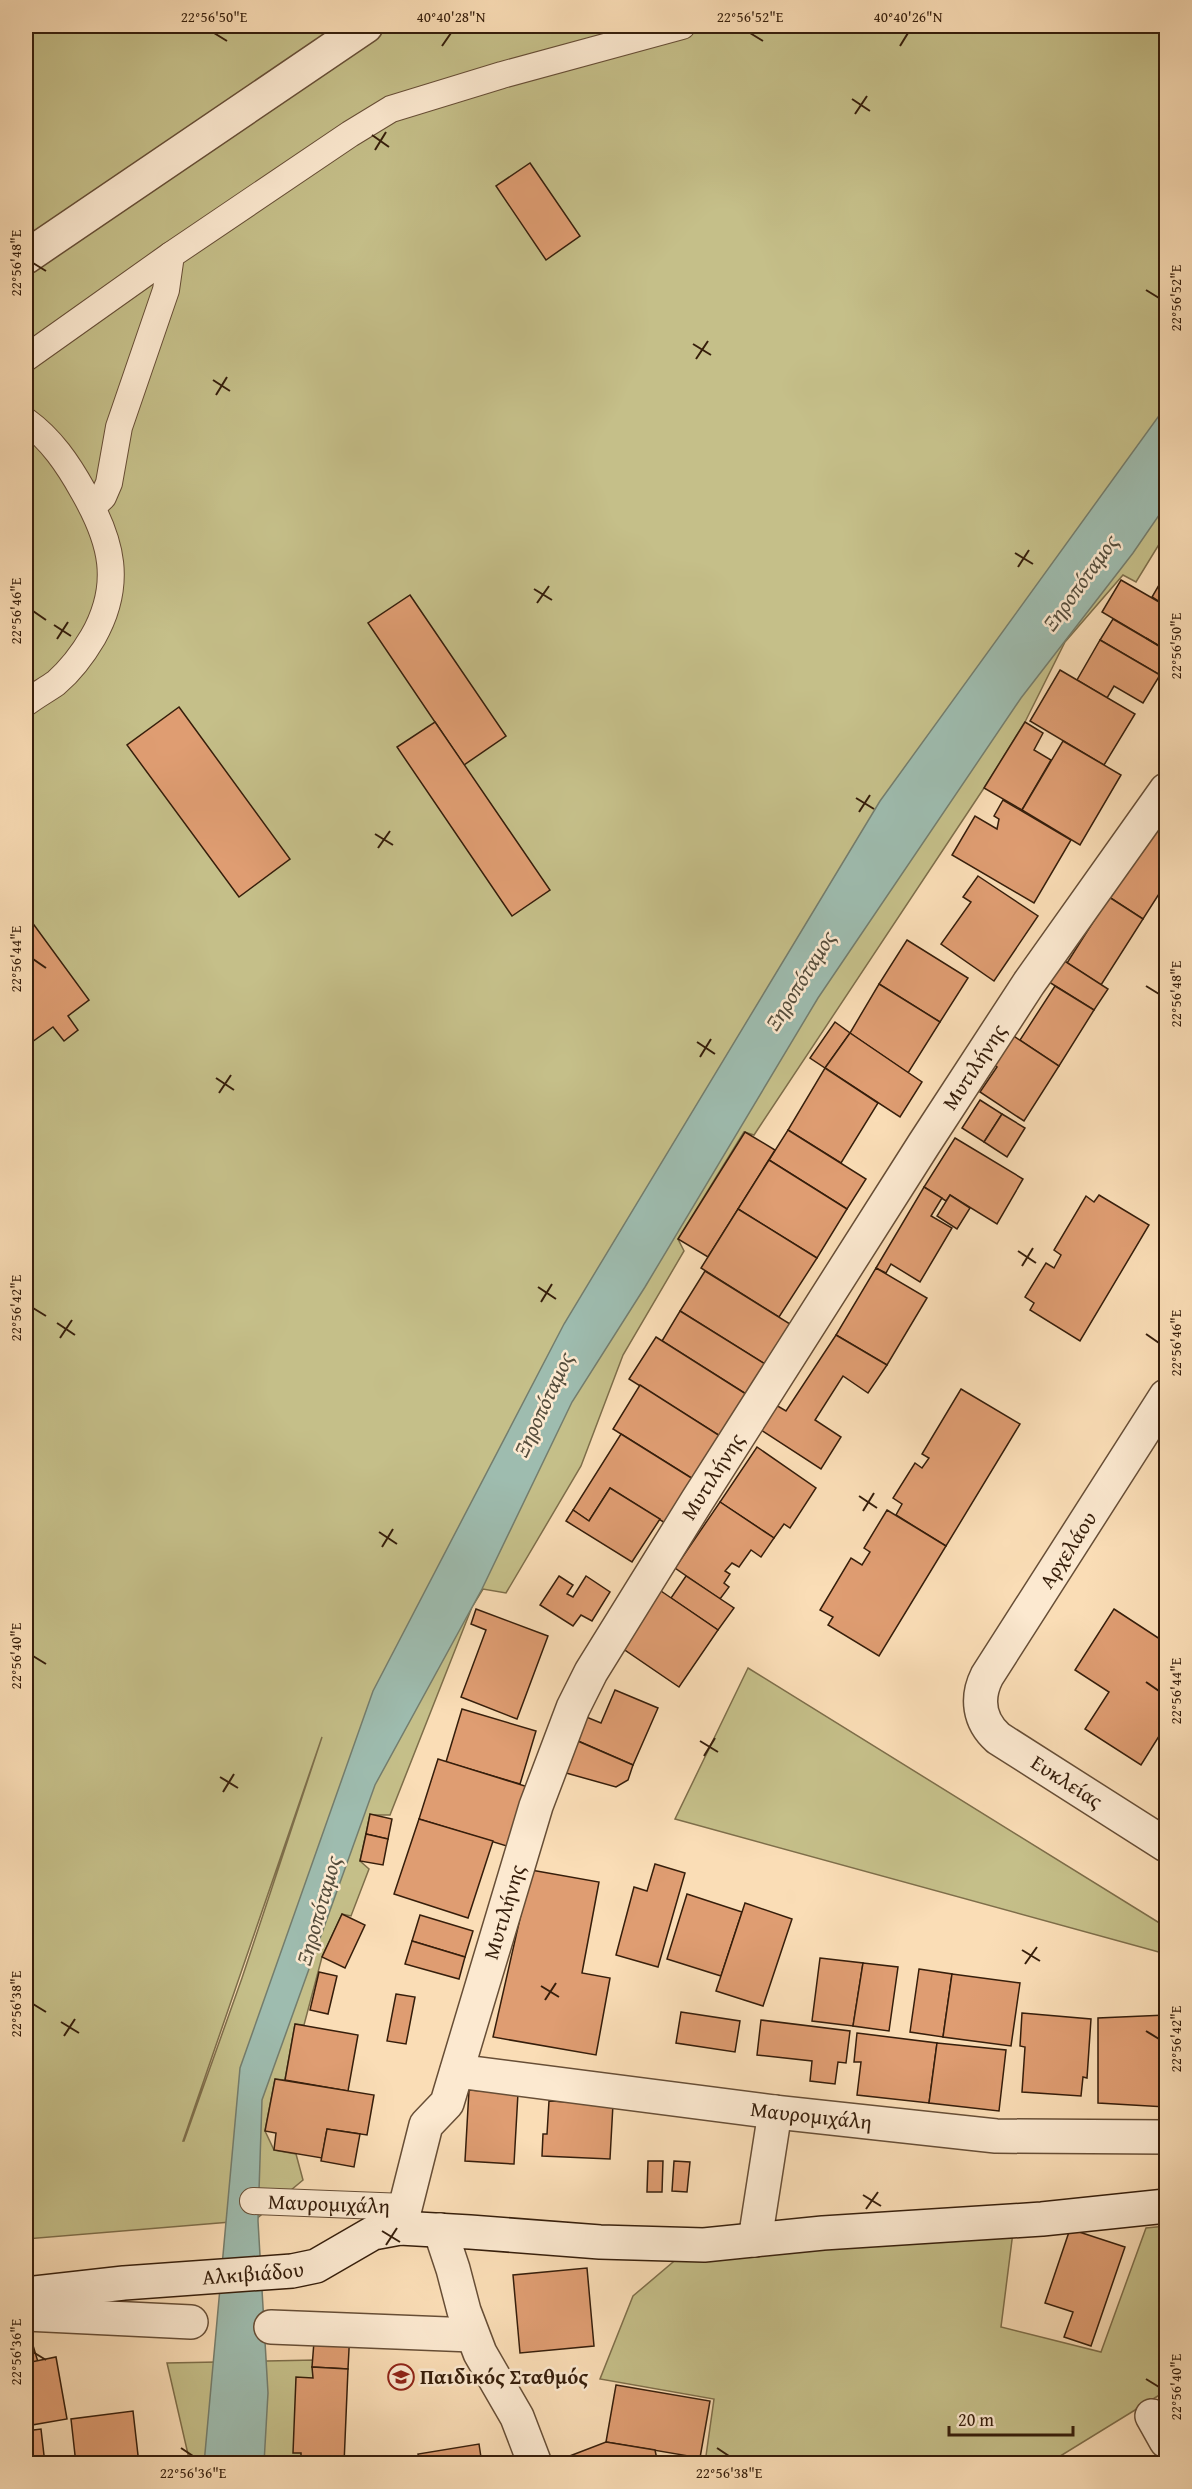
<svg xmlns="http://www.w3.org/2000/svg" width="1192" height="2489" font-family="'Gentium Book Plus',serif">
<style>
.green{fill:#c5bf89;stroke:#7e6e4a;stroke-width:1.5;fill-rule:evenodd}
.water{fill:#9ebcaf;stroke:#747d6d;stroke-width:1.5}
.building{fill:#df9d72;stroke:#361e0b;stroke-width:1.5}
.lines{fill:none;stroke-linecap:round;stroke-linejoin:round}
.lane-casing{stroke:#674e36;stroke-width:28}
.street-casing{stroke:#674e36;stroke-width:36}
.secondary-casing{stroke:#361e0b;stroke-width:36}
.lane{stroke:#fce9d0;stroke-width:26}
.street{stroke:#fce9d0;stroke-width:33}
.secondary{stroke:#fce9d0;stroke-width:33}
.ticks{fill:none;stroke:#361e0b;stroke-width:2}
.labels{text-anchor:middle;stroke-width:5;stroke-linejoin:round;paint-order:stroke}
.street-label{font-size:21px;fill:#361e0b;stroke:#fce9d0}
.poi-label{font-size:21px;font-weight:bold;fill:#361e0b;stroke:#fce9d0;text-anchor:start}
.water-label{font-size:22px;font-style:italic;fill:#554d3c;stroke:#fce9d0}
.neatline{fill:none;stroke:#361e0b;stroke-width:2}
.ticks-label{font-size:15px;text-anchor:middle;fill:#361e0b}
</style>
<rect width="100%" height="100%" fill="#faddb6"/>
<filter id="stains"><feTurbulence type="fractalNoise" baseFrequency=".00333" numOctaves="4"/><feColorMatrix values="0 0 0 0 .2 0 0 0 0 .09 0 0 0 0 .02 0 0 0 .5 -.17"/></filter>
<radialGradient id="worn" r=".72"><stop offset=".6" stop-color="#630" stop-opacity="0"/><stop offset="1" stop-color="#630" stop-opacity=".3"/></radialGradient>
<g class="green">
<path d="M 26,26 L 1166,26 L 1166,533 L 1136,582 L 1123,575 L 1065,642 L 1025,722 L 984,788 L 754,1135 L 744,1132 L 678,1239 L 684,1251 L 623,1355 L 581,1466 L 506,1593 L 483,1589 L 472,1607 L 390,1815 L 370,1815 L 360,1861 L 369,1869 L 351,1916 L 342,1914 L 322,1957 L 304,2025 L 295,2024 L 285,2080 L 275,2079 L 265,2131 L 274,2150 L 296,2154 L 303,2180 L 255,2220 L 26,2239 ZM 322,1737 L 242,1978 L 184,2141 L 183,2141 Z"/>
<path d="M 748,1668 L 1166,1927 L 1166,1954 L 675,1819 Z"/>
<path d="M 1166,2226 L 1166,2391 L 1049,2463 L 705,2463 L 714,2399 L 600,2379 L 633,2296 L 692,2246 L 1013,2232 L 1001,2327 L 1101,2352 L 1146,2228 Z"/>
<path d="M 316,2360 L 309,2463 L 190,2463 L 167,2363 Z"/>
</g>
<path class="water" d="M 1166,406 L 1166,505 L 1133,553 L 1021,698 L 818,998 L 645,1287 L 572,1402 L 482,1589 L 375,1785 L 262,2100 L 258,2221 L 268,2393 L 264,2463 L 204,2464 L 240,2068 L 373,1691 L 564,1324 L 880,801 Z"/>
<g class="building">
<path d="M 530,163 L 580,236 L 546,260 L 496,186 Z"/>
<path d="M 1166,573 L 1166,606 L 1152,597 Z"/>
<path d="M 1121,580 L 1166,606 L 1166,650 L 1102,612 Z"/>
<path d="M 410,595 L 506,736 L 464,765 L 368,623 Z"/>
<path d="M 1113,619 L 1166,650 L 1166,664 L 1160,675 L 1100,640 Z"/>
<path d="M 1100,640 L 1160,675 L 1143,703 L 1114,686 L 1107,698 L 1077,680 Z"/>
<path d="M 1060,670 L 1135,714 L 1104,765 L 1030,721 Z"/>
<path d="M 179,707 L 290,859 L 239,897 L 127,745 Z"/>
<path d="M 435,722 L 550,890 L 512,916 L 397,747 Z"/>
<path d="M 1025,722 L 1043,733 L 1034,750 L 1051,760 L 1022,810 L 984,788 Z"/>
<path d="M 1063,741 L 1121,775 L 1080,845 L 1022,810 Z"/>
<path d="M 1003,800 L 1071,840 L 1034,903 L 952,855 L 975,816 L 997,829 L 999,819 L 994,816 Z"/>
<path d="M 1153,827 L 1166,836 L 1166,883 L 1143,919 L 1109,897 Z"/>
<path d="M 978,876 L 1038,916 L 994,981 L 941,944 L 971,902 L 963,897 Z"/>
<path d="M 1109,897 L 1143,919 L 1101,985 L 1067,963 Z"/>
<path d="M 26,914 L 89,1000 L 68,1016 L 78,1030 L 64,1041 L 53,1027 L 32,1042 L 26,1033 Z"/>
<path d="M 907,940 L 968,978 L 940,1022 L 879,984 Z"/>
<path d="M 1063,960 L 1108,989 L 1094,1010 L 1049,982 Z"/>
<path d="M 879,984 L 940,1022 L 908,1073 L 850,1033 Z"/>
<path d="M 1055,986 L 1094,1010 L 1059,1066 L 1020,1040 Z"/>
<path d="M 835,1022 L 850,1033 L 825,1068 L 810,1058 Z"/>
<path d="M 1006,1031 L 1059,1066 L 1024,1121 L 980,1092 L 997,1067 L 987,1061 Z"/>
<path d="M 850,1033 L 922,1082 L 900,1117 L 825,1068 Z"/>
<path d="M 825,1068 L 878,1103 L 841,1163 L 788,1130 Z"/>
<path d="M 980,1100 L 1002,1114 L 984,1142 L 962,1128 Z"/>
<path d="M 1002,1114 L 1025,1128 L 1007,1157 L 984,1142 Z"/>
<path d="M 788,1130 L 866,1179 L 847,1209 L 769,1160 Z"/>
<path d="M 745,1132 L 775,1150 L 708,1257 L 678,1239 Z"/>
<path d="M 955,1138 L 1023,1179 L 997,1224 L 950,1195 L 946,1201 L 924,1187 Z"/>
<path d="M 769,1160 L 847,1209 L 817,1258 L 738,1209 Z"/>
<path d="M 924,1187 L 942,1198 L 931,1216 L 952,1228 L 920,1282 L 891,1264 L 886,1273 L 876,1268 Z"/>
<path d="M 950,1195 L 970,1208 L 957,1229 L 937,1216 Z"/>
<path d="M 1099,1195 L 1149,1225 L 1080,1341 L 1030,1310 L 1034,1303 L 1025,1297 L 1046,1263 L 1054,1268 L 1061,1255 L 1054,1250 L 1086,1196 L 1094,1202 Z"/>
<path d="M 738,1209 L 817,1258 L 779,1317 L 701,1268 Z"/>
<path d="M 876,1268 L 927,1298 L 887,1365 L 836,1335 Z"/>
<path d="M 705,1271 L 790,1324 L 765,1364 L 680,1311 Z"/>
<path d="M 680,1311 L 765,1364 L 746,1394 L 662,1341 Z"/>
<path d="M 836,1335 L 887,1365 L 868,1393 L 843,1376 L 815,1420 L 841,1437 L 821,1469 L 761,1430 L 776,1405 L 786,1411 Z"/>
<path d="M 656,1337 L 746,1394 L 720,1436 L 629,1379 Z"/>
<path d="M 640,1385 L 720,1436 L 693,1479 L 613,1429 Z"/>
<path d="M 961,1389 L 1020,1424 L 946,1546 L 896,1515 L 902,1504 L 893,1498 L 915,1463 L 922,1468 L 929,1458 L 922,1454 Z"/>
<path d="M 621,1434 L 693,1479 L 665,1523 L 610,1488 L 589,1521 L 573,1510 Z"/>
<path d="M 757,1447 L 816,1488 L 790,1528 L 784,1524 L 774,1538 L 720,1502 Z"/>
<path d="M 610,1488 L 660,1519 L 632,1562 L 566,1521 L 573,1510 L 589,1521 Z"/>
<path d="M 720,1502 L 774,1538 L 761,1557 L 751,1550 L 739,1567 L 732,1563 L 725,1571 L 730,1574 L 724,1583 L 729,1587 L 720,1599 L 675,1568 Z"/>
<path d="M 887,1510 L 946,1546 L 879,1656 L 828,1625 L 833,1617 L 820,1610 L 851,1558 L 862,1565 L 870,1552 L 864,1548 Z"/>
<path d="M 559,1576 L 573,1585 L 567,1594 L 573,1597 L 586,1576 L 610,1592 L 592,1621 L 581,1615 L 573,1626 L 540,1605 Z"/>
<path d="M 686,1576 L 734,1608 L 718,1630 L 671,1598 Z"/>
<path d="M 658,1589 L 718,1630 L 679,1687 L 619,1646 Z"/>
<path d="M 476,1609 L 548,1636 L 517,1719 L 461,1697 L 486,1630 L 471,1624 Z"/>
<path d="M 1114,1609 L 1166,1643 L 1166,1725 L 1141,1765 L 1085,1729 L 1109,1692 L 1075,1670 Z"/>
<path d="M 615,1690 L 658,1708 L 633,1765 L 569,1737 L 579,1714 L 601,1723 Z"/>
<path d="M 462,1709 L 536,1731 L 520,1784 L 446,1762 Z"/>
<path d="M 573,1739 L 633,1765 L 628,1780 L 616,1787 L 559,1771 Z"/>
<path d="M 438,1759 L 528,1787 L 510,1847 L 419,1819 Z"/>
<path d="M 370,1814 L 392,1819 L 388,1839 L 366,1834 Z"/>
<path d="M 419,1819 L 493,1841 L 468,1918 L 394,1894 Z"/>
<path d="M 366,1834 L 388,1839 L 383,1865 L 360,1861 Z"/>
<path d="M 655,1864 L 685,1873 L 658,1967 L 616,1955 L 634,1887 L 647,1891 Z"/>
<path d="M 531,1870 L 599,1882 L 582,1973 L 610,1978 L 596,2055 L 493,2037 Z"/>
<path d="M 687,1894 L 742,1912 L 721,1976 L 667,1959 Z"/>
<path d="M 745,1903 L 792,1919 L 763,2006 L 716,1991 Z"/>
<path d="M 342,1914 L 365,1925 L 345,1968 L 322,1957 Z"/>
<path d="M 420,1915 L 473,1931 L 465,1957 L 412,1941 Z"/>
<path d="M 412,1941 L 465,1957 L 459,1979 L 405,1964 Z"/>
<path d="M 820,1958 L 863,1963 L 853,2026 L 812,2021 Z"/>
<path d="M 863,1963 L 898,1967 L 889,2031 L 853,2026 Z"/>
<path d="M 919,1969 L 952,1974 L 943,2037 L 910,2032 Z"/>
<path d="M 319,1972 L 337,1976 L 328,2014 L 310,2010 Z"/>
<path d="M 952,1974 L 1020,1983 L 1011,2046 L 943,2037 Z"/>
<path d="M 396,1994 L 415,1997 L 406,2044 L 387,2041 Z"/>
<path d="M 681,2012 L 740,2021 L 735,2052 L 676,2043 Z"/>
<path d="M 1022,2013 L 1091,2019 L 1087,2078 L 1083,2077 L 1081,2096 L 1022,2092 L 1025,2047 L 1020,2046 Z"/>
<path d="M 1166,2015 L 1166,2107 L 1098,2103 L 1098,2018 Z"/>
<path d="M 761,2020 L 850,2031 L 846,2063 L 838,2062 L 835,2084 L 810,2081 L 812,2061 L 757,2055 Z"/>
<path d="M 295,2024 L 358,2035 L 348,2091 L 285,2080 Z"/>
<path d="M 857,2033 L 937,2043 L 929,2103 L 857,2095 L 861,2062 L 854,2062 Z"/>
<path d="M 937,2043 L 1006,2050 L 999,2111 L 929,2103 Z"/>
<path d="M 275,2079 L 374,2095 L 367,2135 L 327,2129 L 322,2158 L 274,2150 L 276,2133 L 265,2131 Z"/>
<path d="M 469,2090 L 518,2093 L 514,2164 L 465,2161 Z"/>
<path d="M 549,2101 L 613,2104 L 610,2159 L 542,2156 L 543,2134 L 547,2134 Z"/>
<path d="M 327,2129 L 360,2134 L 354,2167 L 321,2161 Z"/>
<path d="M 648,2161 L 663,2161 L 662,2192 L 647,2192 Z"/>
<path d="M 674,2161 L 690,2162 L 687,2192 L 672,2191 Z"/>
<path d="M 1070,2229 L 1125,2247 L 1091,2346 L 1064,2337 L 1073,2312 L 1045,2303 Z"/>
<path d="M 587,2268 L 594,2346 L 520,2353 L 513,2275 Z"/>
<path d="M 26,2322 L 38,2362 L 26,2363 Z"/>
<path d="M 315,2329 L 350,2330 L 348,2369 L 312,2367 Z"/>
<path d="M 56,2357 L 67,2419 L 26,2426 L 26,2363 Z"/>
<path d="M 312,2367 L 348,2369 L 344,2464 L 301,2464 L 301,2453 L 293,2453 L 296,2377 L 313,2378 Z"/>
<path d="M 616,2385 L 710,2401 L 700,2458 L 606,2442 Z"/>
<path d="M 133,2411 L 139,2464 L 76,2464 L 71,2419 Z"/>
<path d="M 41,2429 L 45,2464 L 26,2464 L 26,2431 Z"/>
<path d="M 606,2442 L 655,2450 L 658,2464 L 569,2464 L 567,2457 Z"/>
<path d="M 479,2444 L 482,2464 L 420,2464 L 418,2454 Z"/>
</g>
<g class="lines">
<g class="lane-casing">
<g id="lane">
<path d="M 26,358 L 171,255"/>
<path d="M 26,421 C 51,439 68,464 83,491 C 112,541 123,584 93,637 C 83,654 71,670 56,683 C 46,690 35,696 26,703"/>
<path d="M 92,507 L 103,497 L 109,483 L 119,427 L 166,290 L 171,255 L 350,134 L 391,109 L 502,75 L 682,26"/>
<path id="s1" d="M 253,2201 L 405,2207"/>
</g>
</g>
<g class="street-casing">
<g id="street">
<path d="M 26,257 L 366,26"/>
<path id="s2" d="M 1166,1396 L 987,1676 C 976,1698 979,1721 998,1738 L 1166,1845"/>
<path id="s3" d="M 457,2071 L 775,2112 L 996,2136 L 1166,2137"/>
<path id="s4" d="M 400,2228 L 426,2125 L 447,2103 L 536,1806 L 573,1708 L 591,1672 L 697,1501 L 924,1144 L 1029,983 L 1166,790"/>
<path d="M 440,2230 L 453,2269 L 464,2311 L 480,2353 L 517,2417 L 535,2464"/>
<path d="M 755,2240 L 775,2112"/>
<path d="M 26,2314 L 191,2322"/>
<path d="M 271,2327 L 472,2335"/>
<path d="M 1152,2416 L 1166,2441"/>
</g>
</g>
<g class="secondary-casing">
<g id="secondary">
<path id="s5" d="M 26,2294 L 124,2283 L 292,2271 L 316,2266 L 373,2233 L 400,2228 L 470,2232 L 600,2242 L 704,2245 L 823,2233 L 1042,2219 L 1166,2206"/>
</g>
</g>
<use href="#lane" class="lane"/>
<use href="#street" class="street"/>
<use href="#secondary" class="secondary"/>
</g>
<path class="ticks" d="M 214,33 L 227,41M 750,33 L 763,41M 442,46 L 451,33M 900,46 L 908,33M 852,99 L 870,111M 855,114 L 867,96M 372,135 L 389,147M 375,150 L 386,132M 33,263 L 46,271M 1146,290 L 1159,298M 693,344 L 711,355M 696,359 L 708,341M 213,380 L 230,391M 216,395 L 227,377M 1015,553 L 1033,564M 1018,567 L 1029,550M 534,589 L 552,600M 537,603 L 549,586M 33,611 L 46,620M 54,625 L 71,636M 1146,638 L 1159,646M 57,639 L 68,622M 856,798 L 874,809M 859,812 L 870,795M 375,834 L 393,845M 378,848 L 390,831M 33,959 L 46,968M 1146,986 L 1159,994M 697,1042 L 715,1054M 700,1057 L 711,1039M 216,1078 L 234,1090M 219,1093 L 231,1075M 1018,1251 L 1036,1263M 1022,1266 L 1033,1248M 538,1287 L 556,1299M 541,1302 L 552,1284M 33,1308 L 46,1316M 57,1323 L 75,1335M 1146,1334 L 1159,1343M 60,1338 L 72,1320M 859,1496 L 877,1508M 863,1511 L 874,1493M 379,1532 L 397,1544M 382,1547 L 393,1529M 33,1656 L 46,1664M 1146,1682 L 1159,1691M 700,1741 L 718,1752M 704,1756 L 715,1738M 220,1777 L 238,1788M 223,1792 L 234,1774M 1022,1950 L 1040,1961M 1025,1964 L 1037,1947M 541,1986 L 559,1997M 545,2000 L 556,1983M 33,2004 L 46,2012M 61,2022 L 79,2033M 1146,2031 L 1159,2039M 64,2036 L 75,2019M 863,2195 L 881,2206M 866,2209 L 878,2192M 382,2231 L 400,2242M 386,2245 L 397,2228M 33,2352 L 46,2360M 1146,2379 L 1159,2387M 181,2448 L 193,2456M 717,2448 L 729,2456"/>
<defs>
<g id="school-ring" transform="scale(1.35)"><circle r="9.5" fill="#fce9d0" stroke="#8f2418" stroke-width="1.5"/><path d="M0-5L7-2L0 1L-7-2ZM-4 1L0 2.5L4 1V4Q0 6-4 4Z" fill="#8f2418"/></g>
</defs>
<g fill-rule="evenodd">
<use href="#school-ring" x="401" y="2377"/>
</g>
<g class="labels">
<g class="street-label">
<text dy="7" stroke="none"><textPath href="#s4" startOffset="1308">Μυτιλήνης</textPath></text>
<text dy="7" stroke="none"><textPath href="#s4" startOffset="822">Μυτιλήνης</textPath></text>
<text transform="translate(1068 1550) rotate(-57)" y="7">Αρχελάου</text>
<text dy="7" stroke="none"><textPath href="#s2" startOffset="482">Ευκλείας</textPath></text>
<text dy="7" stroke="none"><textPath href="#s4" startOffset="336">Μυτιλήνης</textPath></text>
<text dy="7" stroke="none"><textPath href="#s3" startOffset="357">Μαυρομιχάλη</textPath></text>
<text dy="7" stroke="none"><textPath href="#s1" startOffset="76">Μαυρομιχάλη</textPath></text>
<text dy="7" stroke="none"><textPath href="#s5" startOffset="228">Αλκιβιάδου</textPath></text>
</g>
<g class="poi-label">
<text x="420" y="2384">Παιδικός Σταθμός</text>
</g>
<g class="water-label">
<text transform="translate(1080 582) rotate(-54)" y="8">Ξηροπόταμος</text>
<text transform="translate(800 980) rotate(-58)" y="8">Ξηροπόταμος</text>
<text transform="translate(543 1404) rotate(-65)" y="8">Ξηροπόταμος</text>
<text transform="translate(318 1910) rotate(-74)" y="8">Ξηροπόταμος</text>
</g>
</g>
<rect width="1192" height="2489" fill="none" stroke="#faddb6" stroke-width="66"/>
<path d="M949 2426v9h124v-9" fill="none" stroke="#361e0b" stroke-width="3"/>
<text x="958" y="2426" font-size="18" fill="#361e0b" stroke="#fce9d0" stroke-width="4.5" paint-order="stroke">20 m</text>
<rect x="33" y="33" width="1126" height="2423" class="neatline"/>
<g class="ticks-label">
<text x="214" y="22">22°56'50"E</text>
<text x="451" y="22">40°40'28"N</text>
<text x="750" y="22">22°56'52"E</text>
<text x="908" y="22">40°40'26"N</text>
<text transform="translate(16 263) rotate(-90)" y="5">22°56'48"E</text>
<text transform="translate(1176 298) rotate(-90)" y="5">22°56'52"E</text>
<text transform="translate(16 611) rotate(-90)" y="5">22°56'46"E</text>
<text transform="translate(1176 646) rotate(-90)" y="5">22°56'50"E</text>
<text transform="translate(16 959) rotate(-90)" y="5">22°56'44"E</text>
<text transform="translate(1176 994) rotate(-90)" y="5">22°56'48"E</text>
<text transform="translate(16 1308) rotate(-90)" y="5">22°56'42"E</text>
<text transform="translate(1176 1343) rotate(-90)" y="5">22°56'46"E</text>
<text transform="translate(16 1656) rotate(-90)" y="5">22°56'40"E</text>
<text transform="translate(1176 1691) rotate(-90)" y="5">22°56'44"E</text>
<text transform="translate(16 2004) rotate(-90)" y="5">22°56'38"E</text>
<text transform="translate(1176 2039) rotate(-90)" y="5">22°56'42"E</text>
<text transform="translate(16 2352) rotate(-90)" y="5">22°56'36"E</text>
<text transform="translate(1176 2387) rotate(-90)" y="5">22°56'40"E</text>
<text x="193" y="2478">22°56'36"E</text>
<text x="729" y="2478">22°56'38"E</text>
</g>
<rect width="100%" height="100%" filter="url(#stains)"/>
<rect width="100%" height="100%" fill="url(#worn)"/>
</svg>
